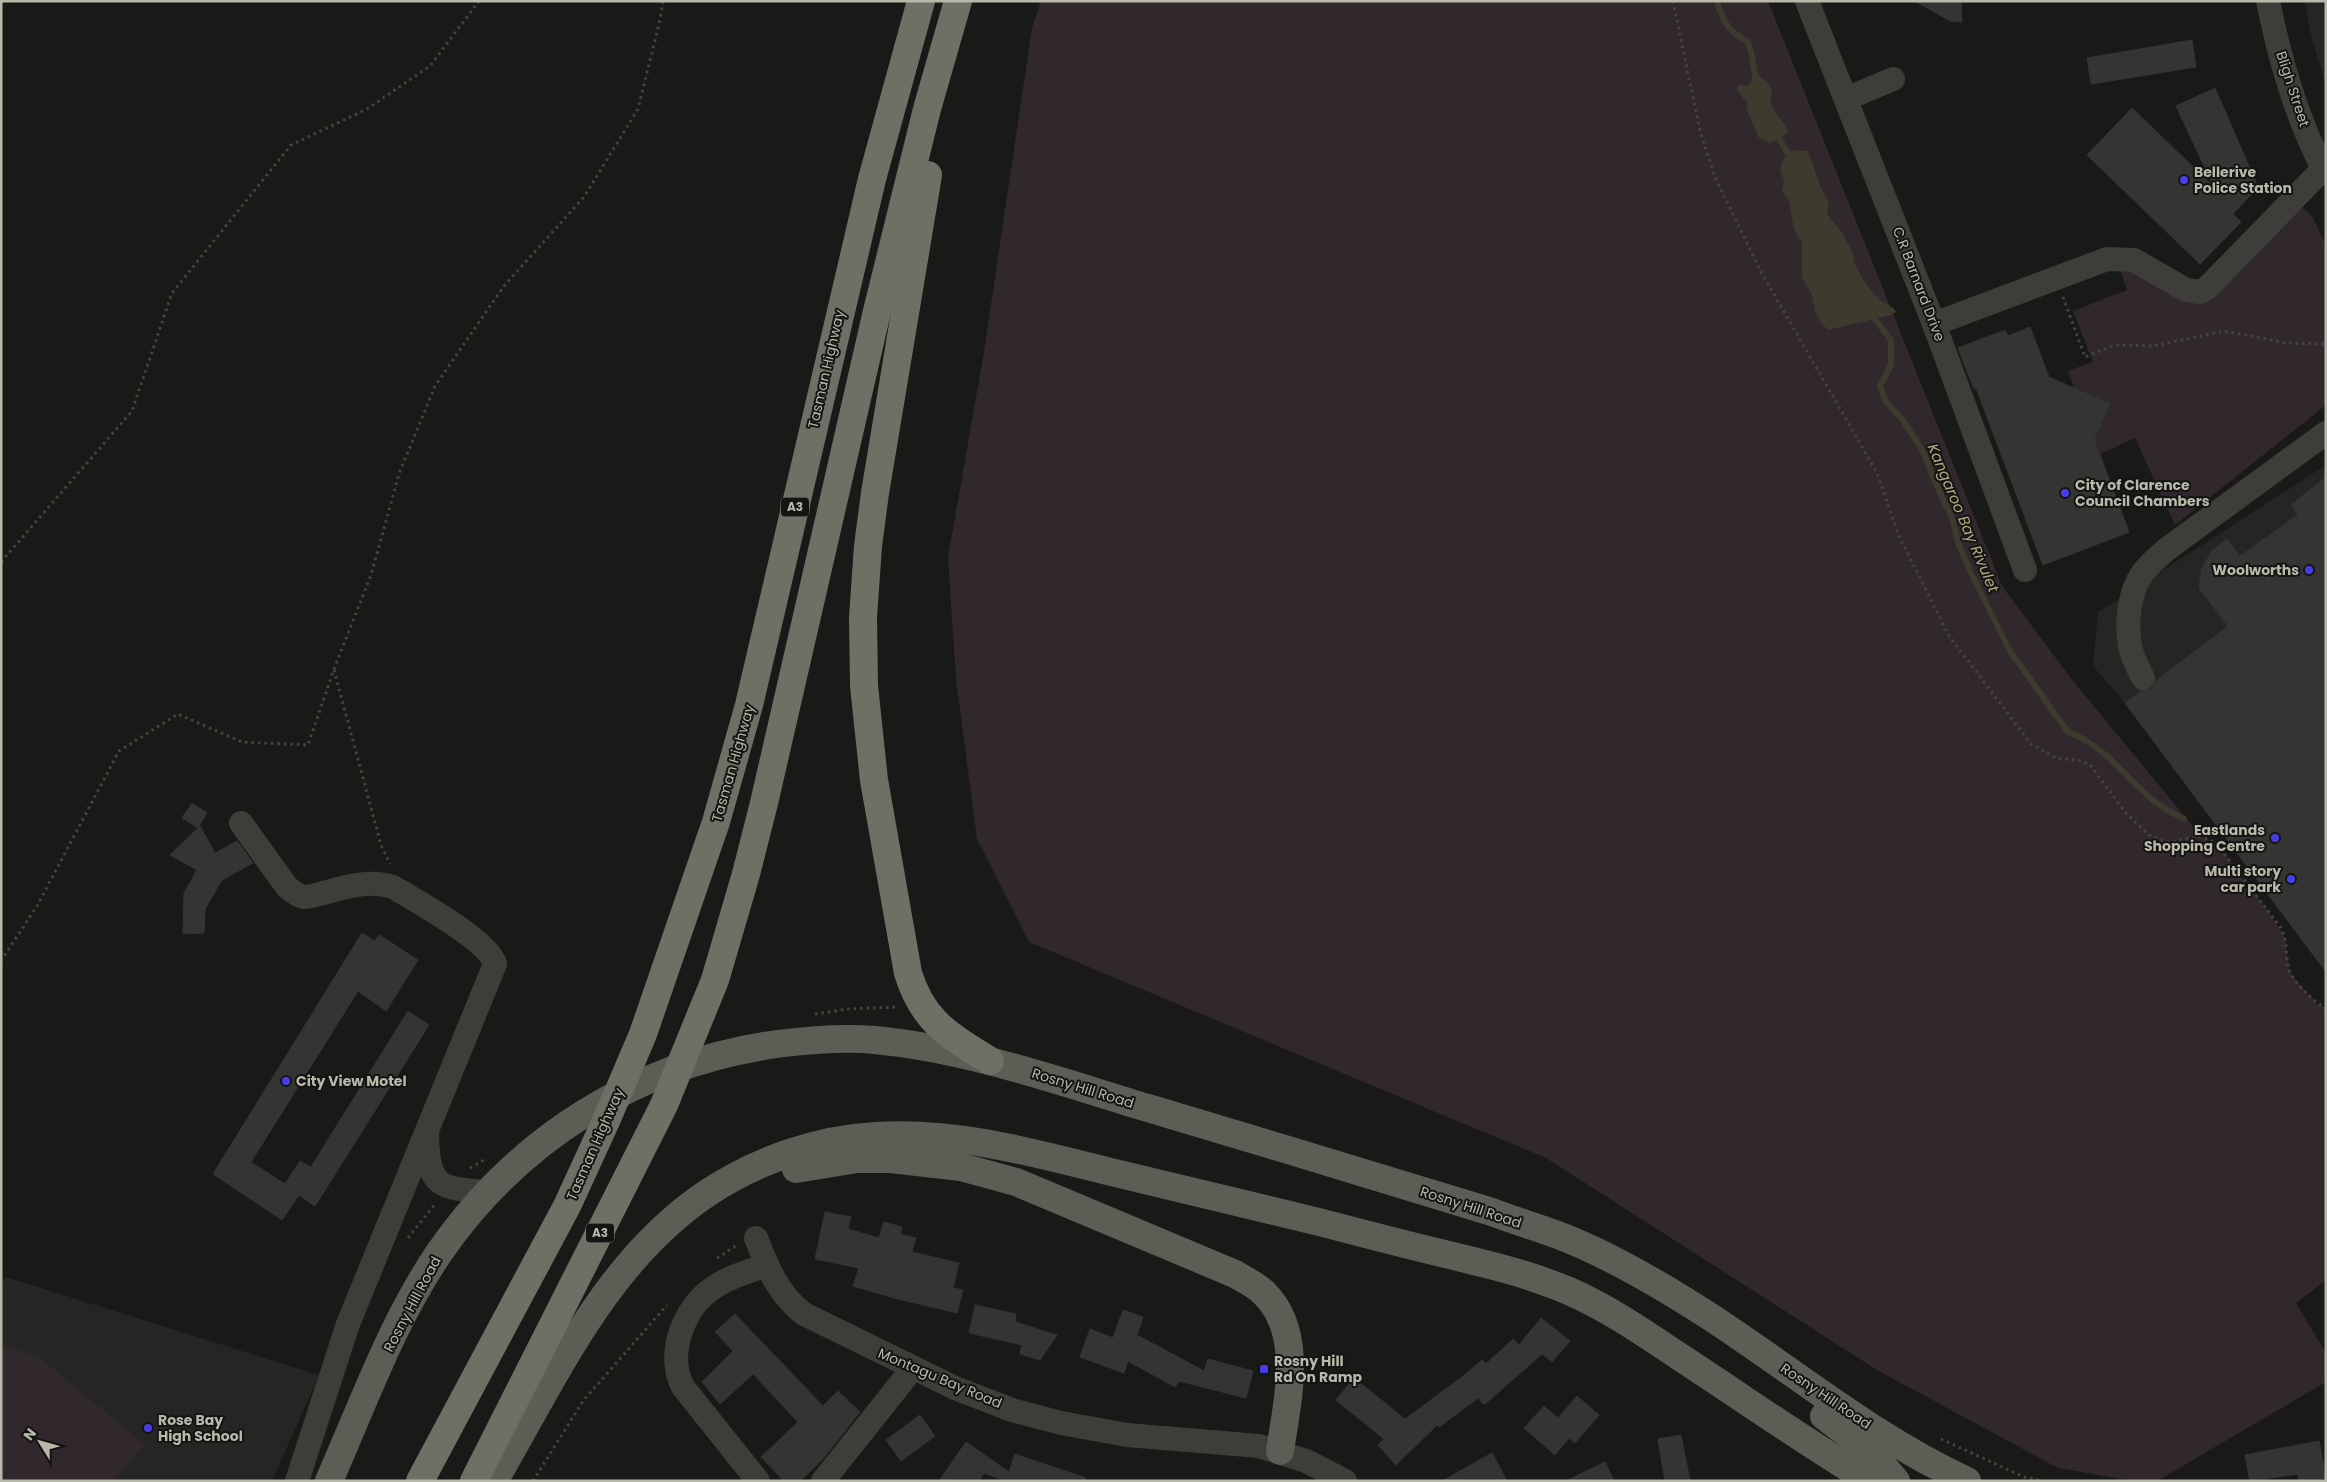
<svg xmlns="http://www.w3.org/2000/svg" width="2327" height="1482" font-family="Poppins,sans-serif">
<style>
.built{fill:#252624}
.green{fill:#31282d}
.water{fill:#3d3a2e}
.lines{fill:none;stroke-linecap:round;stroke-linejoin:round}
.stream{stroke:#3d3a2e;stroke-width:6}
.building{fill:#343533;stroke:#343532}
.path{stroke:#45453f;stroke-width:3;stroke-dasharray:2.5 4;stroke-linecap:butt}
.minor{stroke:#3d3e39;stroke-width:24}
.major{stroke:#5c5d55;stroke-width:28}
.highway{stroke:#6e6f65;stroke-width:28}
.poi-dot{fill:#463fe9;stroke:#141412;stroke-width:2}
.labels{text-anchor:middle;stroke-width:4;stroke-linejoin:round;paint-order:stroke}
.shield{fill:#141412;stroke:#87887c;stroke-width:1}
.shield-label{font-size:12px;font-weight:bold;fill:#b8b9aa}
.street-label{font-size:14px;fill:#b8b9aa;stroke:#141412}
.poi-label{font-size:14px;font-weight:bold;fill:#b8b9aa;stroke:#141412;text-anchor:start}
.water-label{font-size:15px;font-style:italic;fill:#b2aa83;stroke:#141412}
</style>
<rect width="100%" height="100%" fill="#191917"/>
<g class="built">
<path d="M 2305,1 L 2326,1 L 2326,86 L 2311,36 Z"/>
<path d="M 2326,465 L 2326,972 L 2125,703 L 2093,666 L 2098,612 Z"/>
<path d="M 6,1277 L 319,1375 L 272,1481 L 1,1481 L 1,1283 Z"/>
</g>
<g class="green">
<path d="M 1041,1 L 1768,1 L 2002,586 L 2073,681 L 2201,836 L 2216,843 L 2269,912 L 2284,935 L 2290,973 L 2317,1004 L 2326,1008 L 2326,1280 L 2296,1303 L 2326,1353 L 2326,1382 L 2157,1481 L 2133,1481 L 2058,1468 L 1877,1370 L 1546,1158 L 1029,942 L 977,839 L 956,679 L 948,557 L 984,352 L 1032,28 Z"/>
<path d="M 2298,207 L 2305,209 L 2313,218 L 2326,245 L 2326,405 L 2175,525 L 2135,438 L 2100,454 L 2094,439 L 2110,404 L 2074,388 L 2068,371 L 2093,362 L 2073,311 L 2127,290 L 2121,273 L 2125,269 L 2188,299 Z"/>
<path d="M 1,1344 L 40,1358 L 145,1445 L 111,1481 L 1,1481 Z"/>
</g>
<g class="water">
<path d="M 1755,74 C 1762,76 1762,78 1767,83 C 1777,91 1766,100 1774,110 C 1779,119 1786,122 1788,133 L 1780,139 L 1770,143 L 1759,138 L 1747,110 L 1747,101 L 1743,98 L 1737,89 L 1738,85 L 1748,86 Z"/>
<path d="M 1792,150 L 1808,151 L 1820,186 L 1829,203 L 1827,211 L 1829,217 L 1843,234 L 1853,254 L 1854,264 C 1860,269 1859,275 1864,281 C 1868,287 1872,292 1877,297 C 1882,304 1892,304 1896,312 L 1891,315 L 1828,330 L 1822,324 L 1815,312 L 1812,295 L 1802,277 L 1802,243 L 1794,229 L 1789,201 L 1782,191 L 1784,181 L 1780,169 L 1785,157 Z"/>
</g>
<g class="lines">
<g class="stream">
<path d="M 1717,1 C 1722,21 1729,32 1748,42 L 1752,56 L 1756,81"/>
<path d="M 1776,133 L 1791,159"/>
<path d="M 1872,315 L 1891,340 L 1891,365 L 1880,386 L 1886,402 L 1902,419 L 1923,451 L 1935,482 L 1952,518 L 1959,545 L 1970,571 L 2010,651 L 2068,732 C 2104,745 2126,778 2154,801 C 2163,808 2174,814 2184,819"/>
</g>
</g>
<g class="building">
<path d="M 1915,1 L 1961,1 L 1962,22 L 1950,21 Z"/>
<path d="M 2192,40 L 2196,67 L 2091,84 L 2087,58 Z"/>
<path d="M 2215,88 L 2258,187 L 2233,214 L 2241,222 L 2200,264 L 2087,155 L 2132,108 L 2214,187 L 2176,106 Z"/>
<path d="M 2030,327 L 2049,377 L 2110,404 L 2094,439 L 2129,532 L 2043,565 L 1976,388 L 1974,389 L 1958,348 L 2005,330 L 2008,336 Z"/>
<path d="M 2326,477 L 2326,972 L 2125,703 L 2141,691 L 2150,690 L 2157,680 L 2228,626 L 2199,588 L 2202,568 L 2212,551 L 2227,539 L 2240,556 L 2298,515 L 2291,505 Z"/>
<path d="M 192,803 L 207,813 L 198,828 L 182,818 Z"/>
<path d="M 200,826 L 215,853 L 237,841 L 253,863 L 222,880 L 205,909 L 204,933 L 183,934 L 184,893 L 197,870 L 170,855 Z"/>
<path d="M 362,933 L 375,941 L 379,935 L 418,960 L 386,1011 L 358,991 L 251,1162 L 285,1184 L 300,1161 L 311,1167 L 408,1011 L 429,1025 L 315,1206 L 299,1195 L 282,1220 L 213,1174 Z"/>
<path d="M 825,1212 L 851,1217 L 848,1229 L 879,1238 L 884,1222 L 902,1227 L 900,1234 L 916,1238 L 912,1252 L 959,1263 L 953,1288 L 963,1290 L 957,1313 L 898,1299 L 853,1286 L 859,1268 L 815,1259 Z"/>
<path d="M 975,1305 L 1016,1314 L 1015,1322 L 1057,1335 L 1040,1360 L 1020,1354 L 1022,1345 L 969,1333 Z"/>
<path d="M 1123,1310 L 1143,1317 L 1137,1335 L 1204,1371 L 1208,1359 L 1253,1371 L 1246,1398 L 1179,1381 L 1175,1387 L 1128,1361 L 1124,1373 L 1080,1357 L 1090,1329 L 1113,1338 Z"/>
<path d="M 735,1314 L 823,1406 L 838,1391 L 860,1412 L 822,1460 L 800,1481 L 784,1481 L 761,1457 L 798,1422 L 753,1374 L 720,1404 L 702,1382 L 733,1351 L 715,1332 Z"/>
<path d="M 1541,1318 L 1570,1341 L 1552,1362 L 1542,1354 L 1484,1405 L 1478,1398 L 1439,1427 L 1437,1425 L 1396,1465 L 1378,1445 L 1384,1439 L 1336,1400 L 1354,1378 L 1405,1419 L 1462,1377 L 1482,1360 L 1486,1364 L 1513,1339 L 1519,1345 Z"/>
<path d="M 1577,1396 L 1599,1415 L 1575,1443 L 1569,1438 L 1555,1455 L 1524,1428 L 1544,1406 L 1558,1418 Z"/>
<path d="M 920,1415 L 935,1436 L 901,1461 L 886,1440 Z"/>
<path d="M 1681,1435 L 1690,1481 L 1665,1481 L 1658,1439 Z"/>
<path d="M 2319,1441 L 2326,1478 L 2299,1481 L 2298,1474 L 2250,1481 L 2245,1455 Z"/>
<path d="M 966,1442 L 1009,1472 L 1015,1454 L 1086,1478 L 1085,1481 L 1006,1481 L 984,1473 L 979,1481 L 939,1481 Z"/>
<path d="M 1492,1453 L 1507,1481 L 1442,1481 Z"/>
<path d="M 1605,1462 L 1614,1481 L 1566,1481 Z"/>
</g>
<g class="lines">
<g class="path">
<path d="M 1673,1 L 1700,131 L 1715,177 L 1760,270 L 1877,473 L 1899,536 L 1949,636 L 2031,744 L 2056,758 L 2082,761 L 2090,765 L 2126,813 L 2149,835 L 2168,842 L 2201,836 L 2216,843 L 2281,928 C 2288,942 2285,955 2289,969 C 2291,980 2316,1004 2326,1008"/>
<path d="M 2063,297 L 2085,357 L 2115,345 L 2154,346 L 2224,331 L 2287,343 L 2326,344"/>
<path d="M 1,562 L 132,411 L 172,293 L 291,145 L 367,109 L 430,66 L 479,1"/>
<path d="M 334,670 L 381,845 L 390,864"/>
<path d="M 1,961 L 37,906 L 119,751 L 178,714 L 242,742 L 308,745 L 334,669 L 371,575 L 399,474 L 435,386 L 504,286 L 584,197 L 638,109 L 660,20 L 663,1"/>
<path d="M 815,1014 L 848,1009 L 896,1007"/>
<path d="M 470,1168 L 484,1160"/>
<path d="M 408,1238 L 435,1204"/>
<path d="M 717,1258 L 737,1245"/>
<path d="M 1941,1439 L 2024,1477 L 2043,1481"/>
<path d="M 533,1481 L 583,1401 L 667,1305"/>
</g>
<g class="minor">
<path d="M 1807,1 L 1934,324 L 2025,570"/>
<path d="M 2268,1 C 2280,60 2297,121 2326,174"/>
<path d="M 1846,99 L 1893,79"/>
<path d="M 1934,324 L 2107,259 L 2134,260 L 2186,290 L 2200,292 L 2207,288 L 2323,169"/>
<path d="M 2143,678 C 2138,668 2132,657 2130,646 C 2126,624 2129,592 2142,574 C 2149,564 2158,557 2167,549 L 2326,433"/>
<path d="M 241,823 L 287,887 C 292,891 297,896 304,897 C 312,897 319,894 327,892 C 348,886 371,880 393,887 C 415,900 489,941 495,964 L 348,1324 L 297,1481"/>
<path d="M 427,1134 C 428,1187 438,1188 487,1192"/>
<path d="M 756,1238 C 768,1268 777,1293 804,1314 L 955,1388 L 1012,1410 L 1061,1423 L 1127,1435 L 1259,1446 L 1306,1461 L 1345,1481"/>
<path d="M 758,1481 L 683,1387 C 666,1355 683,1308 713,1288 C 728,1277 748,1272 766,1265"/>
<path d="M 823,1481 L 913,1368"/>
</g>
<g class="major">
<path d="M 796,1169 L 857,1159 L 891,1159 L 961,1167 L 1016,1182 L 1235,1274 C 1245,1280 1256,1285 1264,1293 C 1305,1333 1287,1402 1280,1451"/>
<path d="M 1824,1416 L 1873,1454 L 1896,1481"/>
<path d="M 329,1481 C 363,1404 392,1322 439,1253 C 518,1138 639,1063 777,1044 C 809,1040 843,1037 875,1040 C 969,1049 1058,1081 1148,1108 C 1263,1142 1377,1177 1492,1212 C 1515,1221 1540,1228 1563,1237 C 1614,1257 1664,1287 1709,1316 C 1795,1372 1874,1438 1967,1481"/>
<path d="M 494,1481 C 555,1377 606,1260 709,1192 C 758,1160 818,1139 876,1136 C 955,1131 1031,1152 1107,1171 C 1178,1188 1249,1205 1319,1222 C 1361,1233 1403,1244 1445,1254 C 1487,1264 1529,1274 1569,1291 C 1608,1308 1644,1333 1680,1357 C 1743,1398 1805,1442 1870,1481"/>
</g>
<g class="highway">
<path d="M 928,175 L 875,493 L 868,546 L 863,617 L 864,686 L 874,780 L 908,973 C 923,1022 949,1035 990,1061"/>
<path d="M 420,1481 L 567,1206 L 606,1121 L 643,1034 L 716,822 L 749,705 L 872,179 L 921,1"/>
<path d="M 474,1481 L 664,1105 L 715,980 L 746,874 L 764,803 L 878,307 L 927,109 L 958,1"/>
</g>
</g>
<g class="poi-dot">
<circle cx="2184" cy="180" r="5"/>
<circle cx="2065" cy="493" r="5"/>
<circle cx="2309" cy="570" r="5"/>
<circle cx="2275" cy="838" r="5"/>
<circle cx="2291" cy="879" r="5"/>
<circle cx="286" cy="1081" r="5"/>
<rect x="1259" y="1364" width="10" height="10" rx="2.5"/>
<circle cx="148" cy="1428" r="5"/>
</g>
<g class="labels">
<g class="shield">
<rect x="781" y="497.5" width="28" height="19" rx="4"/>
<rect x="586" y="1223.5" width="28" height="19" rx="4"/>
</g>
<g class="shield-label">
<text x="795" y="511">A3</text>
<text x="600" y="1237">A3</text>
</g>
<g class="street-label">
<text transform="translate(2293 89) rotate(72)" y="5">Bligh Street</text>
<text transform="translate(1919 284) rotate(69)" y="5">C.R Barnard Drive</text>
<text transform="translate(826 369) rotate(-77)" y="5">Tasman Highway</text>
<text transform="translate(733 763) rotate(-74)" y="5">Tasman Highway</text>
<text transform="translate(1083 1088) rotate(17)" y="5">Rosny Hill Road</text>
<text transform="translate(595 1144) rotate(-66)" y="5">Tasman Highway</text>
<text transform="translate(1471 1207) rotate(18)" y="5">Rosny Hill Road</text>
<text transform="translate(412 1304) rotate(-62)" y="5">Rosny Hill Road</text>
<text transform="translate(940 1378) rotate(23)" y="5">Montagu Bay Road</text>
<text transform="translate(1826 1396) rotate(34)" y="5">Rosny Hill Road</text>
</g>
<g class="poi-label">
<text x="2194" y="177">Bellerive<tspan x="2194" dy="16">Police Station</tspan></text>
<text x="2075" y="490">City of Clarence<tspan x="2075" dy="16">Council Chambers</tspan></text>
<text x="2299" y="575" text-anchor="end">Woolworths</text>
<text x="2265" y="835" text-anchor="end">Eastlands<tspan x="2265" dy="16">Shopping Centre</tspan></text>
<text x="2281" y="876" text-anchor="end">Multi story<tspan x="2281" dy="16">car park</tspan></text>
<text x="296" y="1086">City View Motel</text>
<text x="1274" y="1366">Rosny Hill<tspan x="1274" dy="16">Rd On Ramp</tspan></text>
<text x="158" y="1425">Rose Bay<tspan x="158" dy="16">High School</tspan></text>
</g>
<g class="water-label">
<text transform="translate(1963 518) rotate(67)" y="5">Kangaroo Bay Rivulet</text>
</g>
</g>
<rect width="2327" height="1482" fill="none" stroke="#b8b9aa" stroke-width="5"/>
<g transform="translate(40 1442) rotate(307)" stroke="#141412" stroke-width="4" paint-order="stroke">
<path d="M0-4L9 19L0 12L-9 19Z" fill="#b8b9aa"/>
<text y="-8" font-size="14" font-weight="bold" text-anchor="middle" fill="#b8b9aa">N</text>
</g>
</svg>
